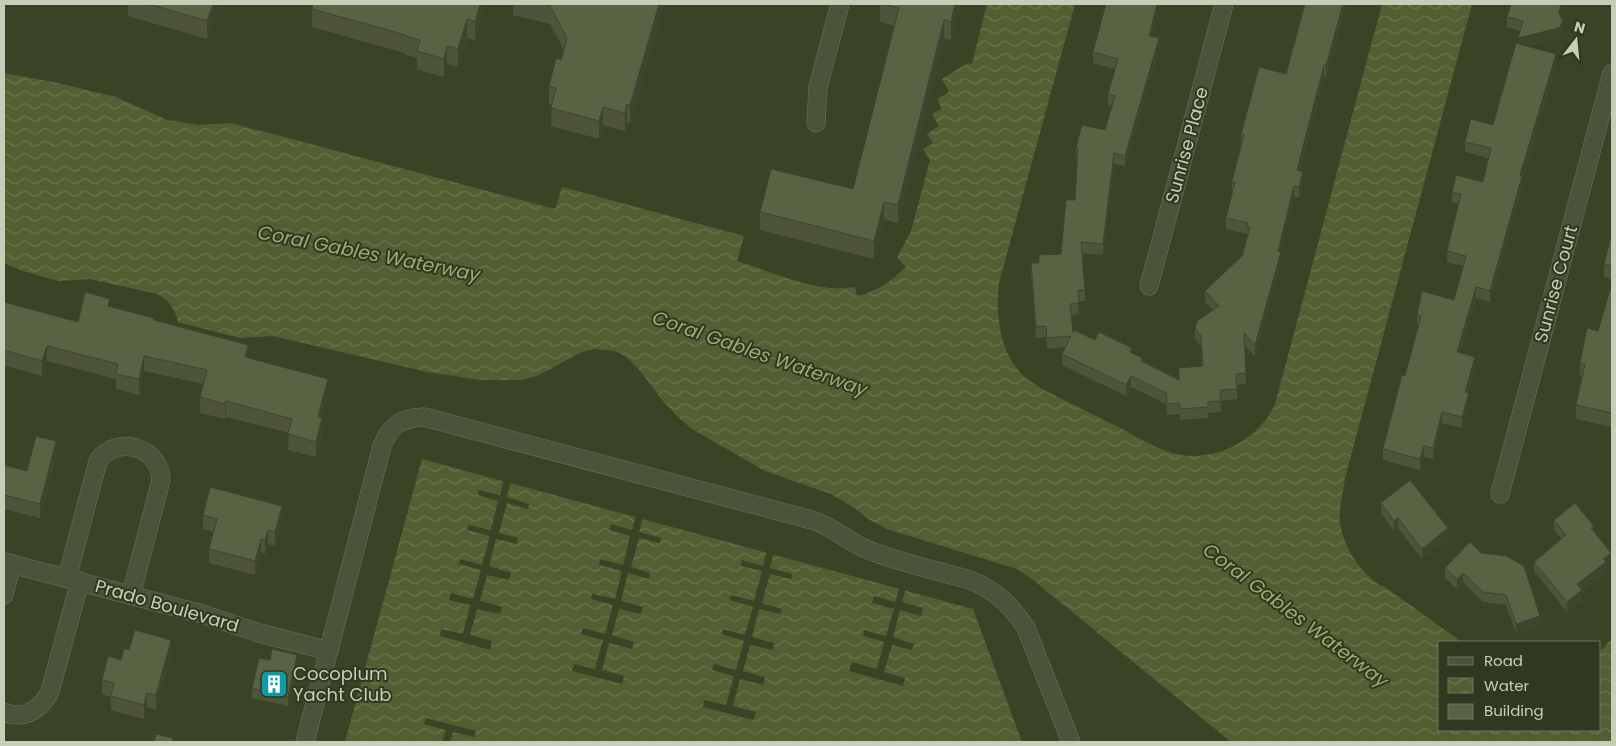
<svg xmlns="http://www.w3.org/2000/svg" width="1616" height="746" font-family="Poppins,sans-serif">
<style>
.water{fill:url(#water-waves)}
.pier{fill:#3b4327}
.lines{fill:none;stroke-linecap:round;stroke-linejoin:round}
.street-casing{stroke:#6c735d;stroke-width:19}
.street{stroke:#4c533b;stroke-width:18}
.wall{fill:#4d543a}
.shaded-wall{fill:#3e452f}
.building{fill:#596243;stroke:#3e452f}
.labels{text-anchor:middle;stroke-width:4;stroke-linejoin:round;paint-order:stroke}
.street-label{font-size:18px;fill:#c6cdb9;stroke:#313820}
.poi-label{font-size:18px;fill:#c6cdb9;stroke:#313820;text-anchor:start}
.water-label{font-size:19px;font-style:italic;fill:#9bab72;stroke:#313820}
</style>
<defs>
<pattern id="water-waves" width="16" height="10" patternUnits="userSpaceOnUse" patternTransform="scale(1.25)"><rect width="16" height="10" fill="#525f32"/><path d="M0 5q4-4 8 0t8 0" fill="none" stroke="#69754e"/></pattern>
</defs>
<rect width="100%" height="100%" fill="#3b4327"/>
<g class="water">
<path d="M 987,4 L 1075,4 L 999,283 C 995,314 1000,356 1026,378 C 1031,382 1036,385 1042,389 C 1069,403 1097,416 1124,430 C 1142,440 1160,451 1181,455 C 1219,461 1260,438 1275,404 L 1382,4 L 1472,4 L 1345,478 L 1340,510 L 1340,515 L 1339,516 C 1342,544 1357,570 1381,586 L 1382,585 L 1462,642 L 1440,642 L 1440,730 L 1600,730 L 1600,652 L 1612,638 L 1612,742 L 1231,742 L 1032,579 L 1017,569 L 887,529 L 870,520 L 853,507 L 831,494 L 765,471 L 692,429 L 679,418 L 663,401 L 637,367 L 625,356 L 615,351 L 595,349 L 582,352 L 537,376 L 520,380 L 481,380 L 427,372 L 273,336 L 240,338 L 178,322 C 174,308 170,301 157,294 L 90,279 L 58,281 L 23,271 L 4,263 L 4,73 L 58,83 L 116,97 L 167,120 L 200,125 L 231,123 L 555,209 L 562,187 L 744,236 L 737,261 C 773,272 818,294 855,287 L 857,296 C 877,291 892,281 906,267 L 897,257 L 911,231 L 930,160 L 923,149 L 933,143 L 927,134 L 939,126 L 932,114 L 942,109 L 937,99 L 949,92 L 942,79 L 968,63 L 972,64 Z"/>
<path d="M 422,459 L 973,609 L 1022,742 L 345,742 Z"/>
</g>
<g class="pier">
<path d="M 504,479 L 511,481 L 507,497 L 529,504 L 528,509 L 507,503 L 499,533 L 518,538 L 517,544 L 496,539 L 489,566 L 511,573 L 509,580 L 487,575 L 480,601 L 502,607 L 500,614 L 477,609 L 470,635 L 492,641 L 490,650 L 440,636 L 441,629 L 463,634 L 470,605 L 449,600 L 451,593 L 473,599 L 481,570 L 459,564 L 460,559 L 482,565 L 490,536 L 467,530 L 468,525 L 491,530 L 498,501 L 478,495 L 479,490 L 500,495 Z"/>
<path d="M 636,515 L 643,517 L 639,532 L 661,538 L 660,543 L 639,538 L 631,567 L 650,573 L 649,579 L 628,573 L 621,601 L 643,607 L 641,614 L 619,609 L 612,635 L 634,642 L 632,649 L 609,643 L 602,670 L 624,676 L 622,684 L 572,671 L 574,664 L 595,669 L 603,640 L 581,634 L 583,628 L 605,634 L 613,605 L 591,599 L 592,594 L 615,599 L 622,571 L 599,565 L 600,559 L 623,565 L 630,536 L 609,530 L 611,524 L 632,530 Z"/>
<path d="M 767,550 L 774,552 L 770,568 L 792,574 L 791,579 L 770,574 L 762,603 L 782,609 L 780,614 L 759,609 L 752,637 L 774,643 L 773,650 L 750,645 L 743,671 L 765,677 L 763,685 L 740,679 L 733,706 L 756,712 L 753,720 L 703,707 L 704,700 L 726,705 L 734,676 L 712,670 L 714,664 L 736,670 L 744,641 L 722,634 L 723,629 L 745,635 L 753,607 L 730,600 L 731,595 L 754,601 L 762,571 L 741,566 L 742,560 L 763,566 Z"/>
<path d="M 900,586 L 906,588 L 902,602 L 923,608 L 921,616 L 900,610 L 893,637 L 914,644 L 912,650 L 892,645 L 884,672 L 905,678 L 903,686 L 849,671 L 852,662 L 877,669 L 884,642 L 863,636 L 864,630 L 886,636 L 894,609 L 872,603 L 874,596 L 895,602 Z"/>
<path d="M 426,718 L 476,731 L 474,737 L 453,732 L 450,742 L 442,742 L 446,730 L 424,724 Z"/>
</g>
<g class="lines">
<g class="street-casing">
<g id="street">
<path d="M 816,123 L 818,87 L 840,4"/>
<path d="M 1149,286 L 1224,4"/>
<path d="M 1500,494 L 1612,73"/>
<path d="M 4,562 L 202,614 L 259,633 L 329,651"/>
<path d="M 67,578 L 98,461 C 117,434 160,447 161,480 L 131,595"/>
<path d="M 4,595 L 12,564"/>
<path d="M 4,712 C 25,721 44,708 51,688 L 80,581"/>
<path d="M 305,742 L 382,446 C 391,425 401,418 424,417 L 812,520 C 832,526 847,541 866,549 C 899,563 936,570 970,580 C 995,590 1011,605 1026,628 L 1071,742"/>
</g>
</g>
<use href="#street" class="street"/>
</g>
<g class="wall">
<path d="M 128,4 L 218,4 L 207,39 L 128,16 Z"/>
<path d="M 485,4 L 475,40 L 467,38 L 458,67 L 447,64 L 444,77 L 417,70 L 417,58 L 405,55 L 405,53 L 312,27 L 312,9 Z"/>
<path d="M 513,4 L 664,4 L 630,123 L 627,123 L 625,131 L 603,125 L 599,139 L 551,126 L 552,105 L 549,104 L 549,86 L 561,60 L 564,50 L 550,24 L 513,15 Z"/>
<path d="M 880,4 L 960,4 L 951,40 L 944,39 L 898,223 L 884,220 L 874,259 L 760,230 L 760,212 L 853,189 L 895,26 L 880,22 Z"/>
<path d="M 1106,4 L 1160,4 L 1151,36 L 1159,49 L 1125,166 L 1114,164 L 1103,255 L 1082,253 L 1085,290 L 1085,301 L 1078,301 L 1079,314 L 1071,315 L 1073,333 L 1132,353 L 1142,361 L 1179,380 L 1179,368 L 1202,366 L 1201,347 L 1195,339 L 1195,328 L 1213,310 L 1205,302 L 1205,291 L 1242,256 L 1247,237 L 1247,234 L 1226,229 L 1226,218 L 1233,192 L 1232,192 L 1232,181 L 1241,144 L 1241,135 L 1286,74 L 1305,4 L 1346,4 L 1326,77 L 1324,76 L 1300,171 L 1303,183 L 1299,198 L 1294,197 L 1280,252 L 1281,263 L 1255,356 L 1244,345 L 1246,384 L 1237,385 L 1237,399 L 1221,401 L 1221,412 L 1208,413 L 1208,418 L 1180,420 L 1180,414 L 1167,415 L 1166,404 L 1131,387 L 1126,396 L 1062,365 L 1062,354 L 1065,347 L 1047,349 L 1046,337 L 1036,338 L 1031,274 L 1031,263 L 1039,263 L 1039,255 L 1061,254 L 1075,200 L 1078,158 L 1076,158 L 1076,147 L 1105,130 L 1112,106 L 1108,105 L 1108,94 L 1115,69 L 1093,63 L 1093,52 Z"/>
<path d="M 1560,16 L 1563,31 L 1559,38 L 1525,46 L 1556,65 L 1522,180 L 1522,187 L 1490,302 L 1476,298 L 1460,353 L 1475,368 L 1468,393 L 1469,404 L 1462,428 L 1442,423 L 1433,459 L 1424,457 L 1420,470 L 1383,460 L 1383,449 L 1405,376 L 1419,326 L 1417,325 L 1417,315 L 1454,300 L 1463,266 L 1447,262 L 1447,251 L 1459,204 L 1452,202 L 1452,192 L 1483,182 L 1488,158 L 1465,152 L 1465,142 L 1493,125 L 1518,44 L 1520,31 L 1507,27 L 1507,17 Z"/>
<path d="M 1612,237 L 1612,280 L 1604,277 L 1604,264 Z"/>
<path d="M 1612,283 L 1612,427 L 1576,419 L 1576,405 L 1582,377 L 1580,376 L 1580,363 L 1598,331 Z"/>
<path d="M 4,302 L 78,322 L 110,307 L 154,320 L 248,358 L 328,394 L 322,417 L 322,433 L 316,457 L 288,450 L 289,433 L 226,417 L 225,419 L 200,413 L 200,397 L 203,384 L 144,371 L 139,395 L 116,389 L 116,379 L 47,361 L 42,376 L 4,365 Z"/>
<path d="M 56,456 L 40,518 L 4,509 L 4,465 L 27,471 Z"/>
<path d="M 1381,503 L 1448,538 L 1422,559 L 1398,528 L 1394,531 L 1381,513 Z"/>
<path d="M 203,515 L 282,520 L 275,546 L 268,544 L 265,554 L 261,553 L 255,575 L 209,563 L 209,549 L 213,532 L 203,529 Z"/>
<path d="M 1554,520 L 1594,531 L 1611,563 L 1606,567 L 1606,572 L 1582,590 L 1582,600 L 1567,612 L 1534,571 L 1534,562 L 1562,539 L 1554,530 Z"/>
<path d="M 1470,542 L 1540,626 L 1516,633 L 1506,605 L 1483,602 L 1463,582 L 1457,589 L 1445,578 L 1445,568 Z"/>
<path d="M 129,650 L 171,654 L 156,710 L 147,707 L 144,719 L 111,710 L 111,697 L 102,694 L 102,680 L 121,660 Z"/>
<path d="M 270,660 L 297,664 L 288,706 L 252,698 L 252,688 Z"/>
</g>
<g class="shaded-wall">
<path d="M 213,4 L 218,4 L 207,39 L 207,21 Z"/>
<path d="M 480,4 L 485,4 L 475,40 L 475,22 Z"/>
<path d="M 659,4 L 664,4 L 630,123 L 630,105 Z"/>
<path d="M 955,4 L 960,4 L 951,40 L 951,22 Z"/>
<path d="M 1157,4 L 1160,4 L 1149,47 L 1149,36 Z"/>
<path d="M 1343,4 L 1346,4 L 1326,77 L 1326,66 Z"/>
<path d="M 1561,4 L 1563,4 L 1559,22 L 1559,13 Z"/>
<path d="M 467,19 L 467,38 L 458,67 L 458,49 Z"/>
<path d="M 944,20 L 944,39 L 898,223 L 898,205 Z"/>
<path d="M 1563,21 L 1563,31 L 1559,38 L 1518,47 L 1518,38 Z"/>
<path d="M 1159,38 L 1159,49 L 1125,166 L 1125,156 Z"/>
<path d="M 447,46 L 447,64 L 444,77 L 444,59 Z"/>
<path d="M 1556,54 L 1556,65 L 1522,180 L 1522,187 L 1490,302 L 1490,291 L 1520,175 Z"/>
<path d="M 1324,65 L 1324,76 L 1297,181 L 1297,170 Z"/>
<path d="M 627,104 L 627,123 L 625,131 L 625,113 Z"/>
<path d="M 603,107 L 603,125 L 599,139 L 599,121 Z"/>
<path d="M 1114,153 L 1114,164 L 1103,255 L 1103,244 Z"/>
<path d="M 1303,172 L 1303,183 L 1299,198 L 1299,187 Z"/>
<path d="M 1294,186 L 1294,197 L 1278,262 L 1278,251 Z"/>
<path d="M 884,202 L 884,220 L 874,259 L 874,241 Z"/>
<path d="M 1281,252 L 1281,263 L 1255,356 L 1255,345 Z"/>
<path d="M 1476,287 L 1476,298 L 1457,363 L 1457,352 Z"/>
<path d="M 248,345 L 248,360 L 245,357 Z"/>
<path d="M 47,346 L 47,361 L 42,376 L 42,361 Z"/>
<path d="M 144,356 L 144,371 L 139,395 L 139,379 Z"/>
<path d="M 1475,357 L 1475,368 L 1465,403 L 1465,392 Z"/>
<path d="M 1131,376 L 1131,387 L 1126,396 L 1126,385 Z"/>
<path d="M 328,379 L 328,394 L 318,432 L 318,416 Z"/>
<path d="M 1469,393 L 1469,404 L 1462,428 L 1462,417 Z"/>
<path d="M 226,401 L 226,417 L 225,419 L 225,404 Z"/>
<path d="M 1442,412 L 1442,423 L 1433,459 L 1433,448 Z"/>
<path d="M 322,418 L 322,433 L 316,457 L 316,442 Z"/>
<path d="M 56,441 L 56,456 L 40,518 L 40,504 Z"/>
<path d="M 1424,446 L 1424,457 L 1420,470 L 1420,459 Z"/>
<path d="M 282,506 L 282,520 L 275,546 L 275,532 Z"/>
<path d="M 1398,518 L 1398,528 L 1394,531 L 1394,521 Z"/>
<path d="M 1448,528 L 1448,538 L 1422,559 L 1422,549 Z"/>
<path d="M 268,530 L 268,544 L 265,554 L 265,540 Z"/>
<path d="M 261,539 L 261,553 L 255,575 L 255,561 Z"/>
<path d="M 1611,553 L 1611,563 L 1606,567 L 1606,572 L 1577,593 L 1577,584 Z"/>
<path d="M 1463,573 L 1463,582 L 1457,589 L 1457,579 Z"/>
<path d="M 1582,590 L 1582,600 L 1567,612 L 1567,602 Z"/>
<path d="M 1540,616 L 1540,626 L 1516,633 L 1516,624 Z"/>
<path d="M 171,640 L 171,654 L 156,710 L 156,695 Z"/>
<path d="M 297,655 L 297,664 L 288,706 L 288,697 Z"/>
<path d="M 147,693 L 147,707 L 144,719 L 144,705 Z"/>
</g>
<g class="building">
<path d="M 149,4 L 213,4 L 207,21 Z"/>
<path d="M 313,4 L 480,4 L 475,22 L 467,19 L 458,49 L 447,46 L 444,59 L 417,51 L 420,40 L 405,36 L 406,35 L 312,9 Z"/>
<path d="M 543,4 L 659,4 L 630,105 L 627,104 L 625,113 L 603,107 L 599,121 L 551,108 L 556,88 L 549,86 L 556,58 L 561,60 L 567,38 L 550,6 Z"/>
<path d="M 882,4 L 955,4 L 951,22 L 944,20 L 898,205 L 884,202 L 874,241 L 760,212 L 771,169 L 853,189 L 899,8 Z"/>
<path d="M 1106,4 L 1157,4 L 1149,36 L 1159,38 L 1125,156 L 1114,153 L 1103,244 L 1081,242 L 1085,290 L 1078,290 L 1079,303 L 1070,304 L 1073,333 L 1074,330 L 1095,340 L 1099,332 L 1132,348 L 1130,352 L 1142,358 L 1141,361 L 1179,380 L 1179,368 L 1203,366 L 1201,336 L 1195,328 L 1197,321 L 1219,306 L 1205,291 L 1242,256 L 1250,227 L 1247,226 L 1248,223 L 1226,218 L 1235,182 L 1232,181 L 1244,135 L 1241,135 L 1259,67 L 1286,74 L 1305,4 L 1343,4 L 1326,66 L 1324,65 L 1297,170 L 1303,172 L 1299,187 L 1294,186 L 1278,251 L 1281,252 L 1255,345 L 1244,333 L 1246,373 L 1236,374 L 1237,389 L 1220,390 L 1221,401 L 1208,402 L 1208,407 L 1180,409 L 1180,403 L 1167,404 L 1166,393 L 1131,376 L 1126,385 L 1062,354 L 1071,336 L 1047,338 L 1046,326 L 1036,327 L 1031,263 L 1039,263 L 1039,255 L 1061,254 L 1066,200 L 1075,200 L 1078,147 L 1076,147 L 1082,125 L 1105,130 L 1115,96 L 1108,94 L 1118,59 L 1093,52 Z"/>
<path d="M 1511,4 L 1561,4 L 1559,13 L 1563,21 L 1559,28 L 1518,38 L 1523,21 L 1507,17 Z"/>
<path d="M 1516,43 L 1556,54 L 1520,175 L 1522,176 L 1490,291 L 1476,287 L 1457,352 L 1475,357 L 1465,392 L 1469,393 L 1462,417 L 1442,412 L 1433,448 L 1424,446 L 1420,459 L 1383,449 L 1402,375 L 1405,376 L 1421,316 L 1417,315 L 1422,291 L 1454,300 L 1466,256 L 1447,251 L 1461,194 L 1452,192 L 1456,175 L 1483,182 L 1491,148 L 1465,142 L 1471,119 L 1493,125 Z"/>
<path d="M 1611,237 L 1612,237 L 1612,266 L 1604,264 Z"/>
<path d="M 1612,283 L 1612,413 L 1576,405 L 1585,364 L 1580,363 L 1587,328 L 1598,331 Z"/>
<path d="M 85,292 L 110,299 L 108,306 L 154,318 L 154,320 L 248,345 L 245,357 L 328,379 L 318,416 L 322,418 L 316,442 L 288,434 L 292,419 L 226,401 L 225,404 L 200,397 L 207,370 L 144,356 L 139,379 L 116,374 L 118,364 L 47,346 L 42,361 L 4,350 L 4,302 L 78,322 Z"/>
<path d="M 36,436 L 56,441 L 40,504 L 4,495 L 4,465 L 27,471 Z"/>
<path d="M 1410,480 L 1448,528 L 1422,549 L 1398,518 L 1394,521 L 1381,503 Z"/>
<path d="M 210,487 L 282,506 L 275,532 L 268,530 L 265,540 L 261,539 L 255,561 L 209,549 L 217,519 L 203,515 Z"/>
<path d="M 1575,503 L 1594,526 L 1591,528 L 1611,553 L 1603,559 L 1606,562 L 1577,584 L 1582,590 L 1567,602 L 1534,562 L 1566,535 L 1554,520 Z"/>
<path d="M 1470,542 L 1481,553 L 1506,556 L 1524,566 L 1540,616 L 1516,624 L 1506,595 L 1483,592 L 1463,573 L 1457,579 L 1445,568 Z"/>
<path d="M 135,630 L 171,640 L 156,695 L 147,693 L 144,705 L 111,696 L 114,683 L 102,680 L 108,656 L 121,660 L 124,648 L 129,650 Z"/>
<path d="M 272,649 L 297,655 L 288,697 L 252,688 L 259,658 L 270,660 Z"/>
<path d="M 156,734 L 173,738 L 172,742 L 154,742 Z"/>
</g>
<defs>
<g id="building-square" transform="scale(1.4375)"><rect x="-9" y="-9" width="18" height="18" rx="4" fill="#0f9aa8" stroke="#313820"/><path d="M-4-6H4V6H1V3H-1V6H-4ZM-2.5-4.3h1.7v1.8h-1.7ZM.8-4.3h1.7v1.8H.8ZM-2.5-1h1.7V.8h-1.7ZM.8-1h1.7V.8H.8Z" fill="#fff"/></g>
</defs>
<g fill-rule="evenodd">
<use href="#building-square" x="274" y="684"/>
</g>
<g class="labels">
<g class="street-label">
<text transform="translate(1187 145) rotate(-75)" y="6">Sunrise Place</text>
<text transform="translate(1556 284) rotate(-75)" y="6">Sunrise Court</text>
<text transform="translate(167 606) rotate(16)" y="6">Prado Boulevard</text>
</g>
<g class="poi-label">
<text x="293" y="680">Cocoplum<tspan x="293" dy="21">Yacht Club</tspan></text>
</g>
<g class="water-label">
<text transform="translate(369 253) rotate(11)" y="7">Coral Gables Waterway</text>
<text transform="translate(760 353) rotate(19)" y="7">Coral Gables Waterway</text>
<text transform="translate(1296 615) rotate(37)" y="7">Coral Gables Waterway</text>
</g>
</g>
<rect width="1616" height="746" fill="none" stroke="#c6cdb9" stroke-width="10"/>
<rect x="1438" y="641" width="162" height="90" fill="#313820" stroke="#6d745d"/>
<rect x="1448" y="657" width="25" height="8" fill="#4c533b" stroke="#6d745d"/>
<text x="1484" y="666" font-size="15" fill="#c6cdb9">Road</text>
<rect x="1448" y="678" width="25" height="15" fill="url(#water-waves)" stroke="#6d745d"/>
<text x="1484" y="691" font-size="15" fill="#c6cdb9">Water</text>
<rect x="1448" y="704" width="25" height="15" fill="#596243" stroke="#6d745d"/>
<text x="1484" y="716" font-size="15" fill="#c6cdb9">Building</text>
<g transform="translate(1576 40) rotate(16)" stroke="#313820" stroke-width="4" paint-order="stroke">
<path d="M0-4L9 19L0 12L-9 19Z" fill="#c6cdb9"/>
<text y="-8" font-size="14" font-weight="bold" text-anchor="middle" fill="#c6cdb9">N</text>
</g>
</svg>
